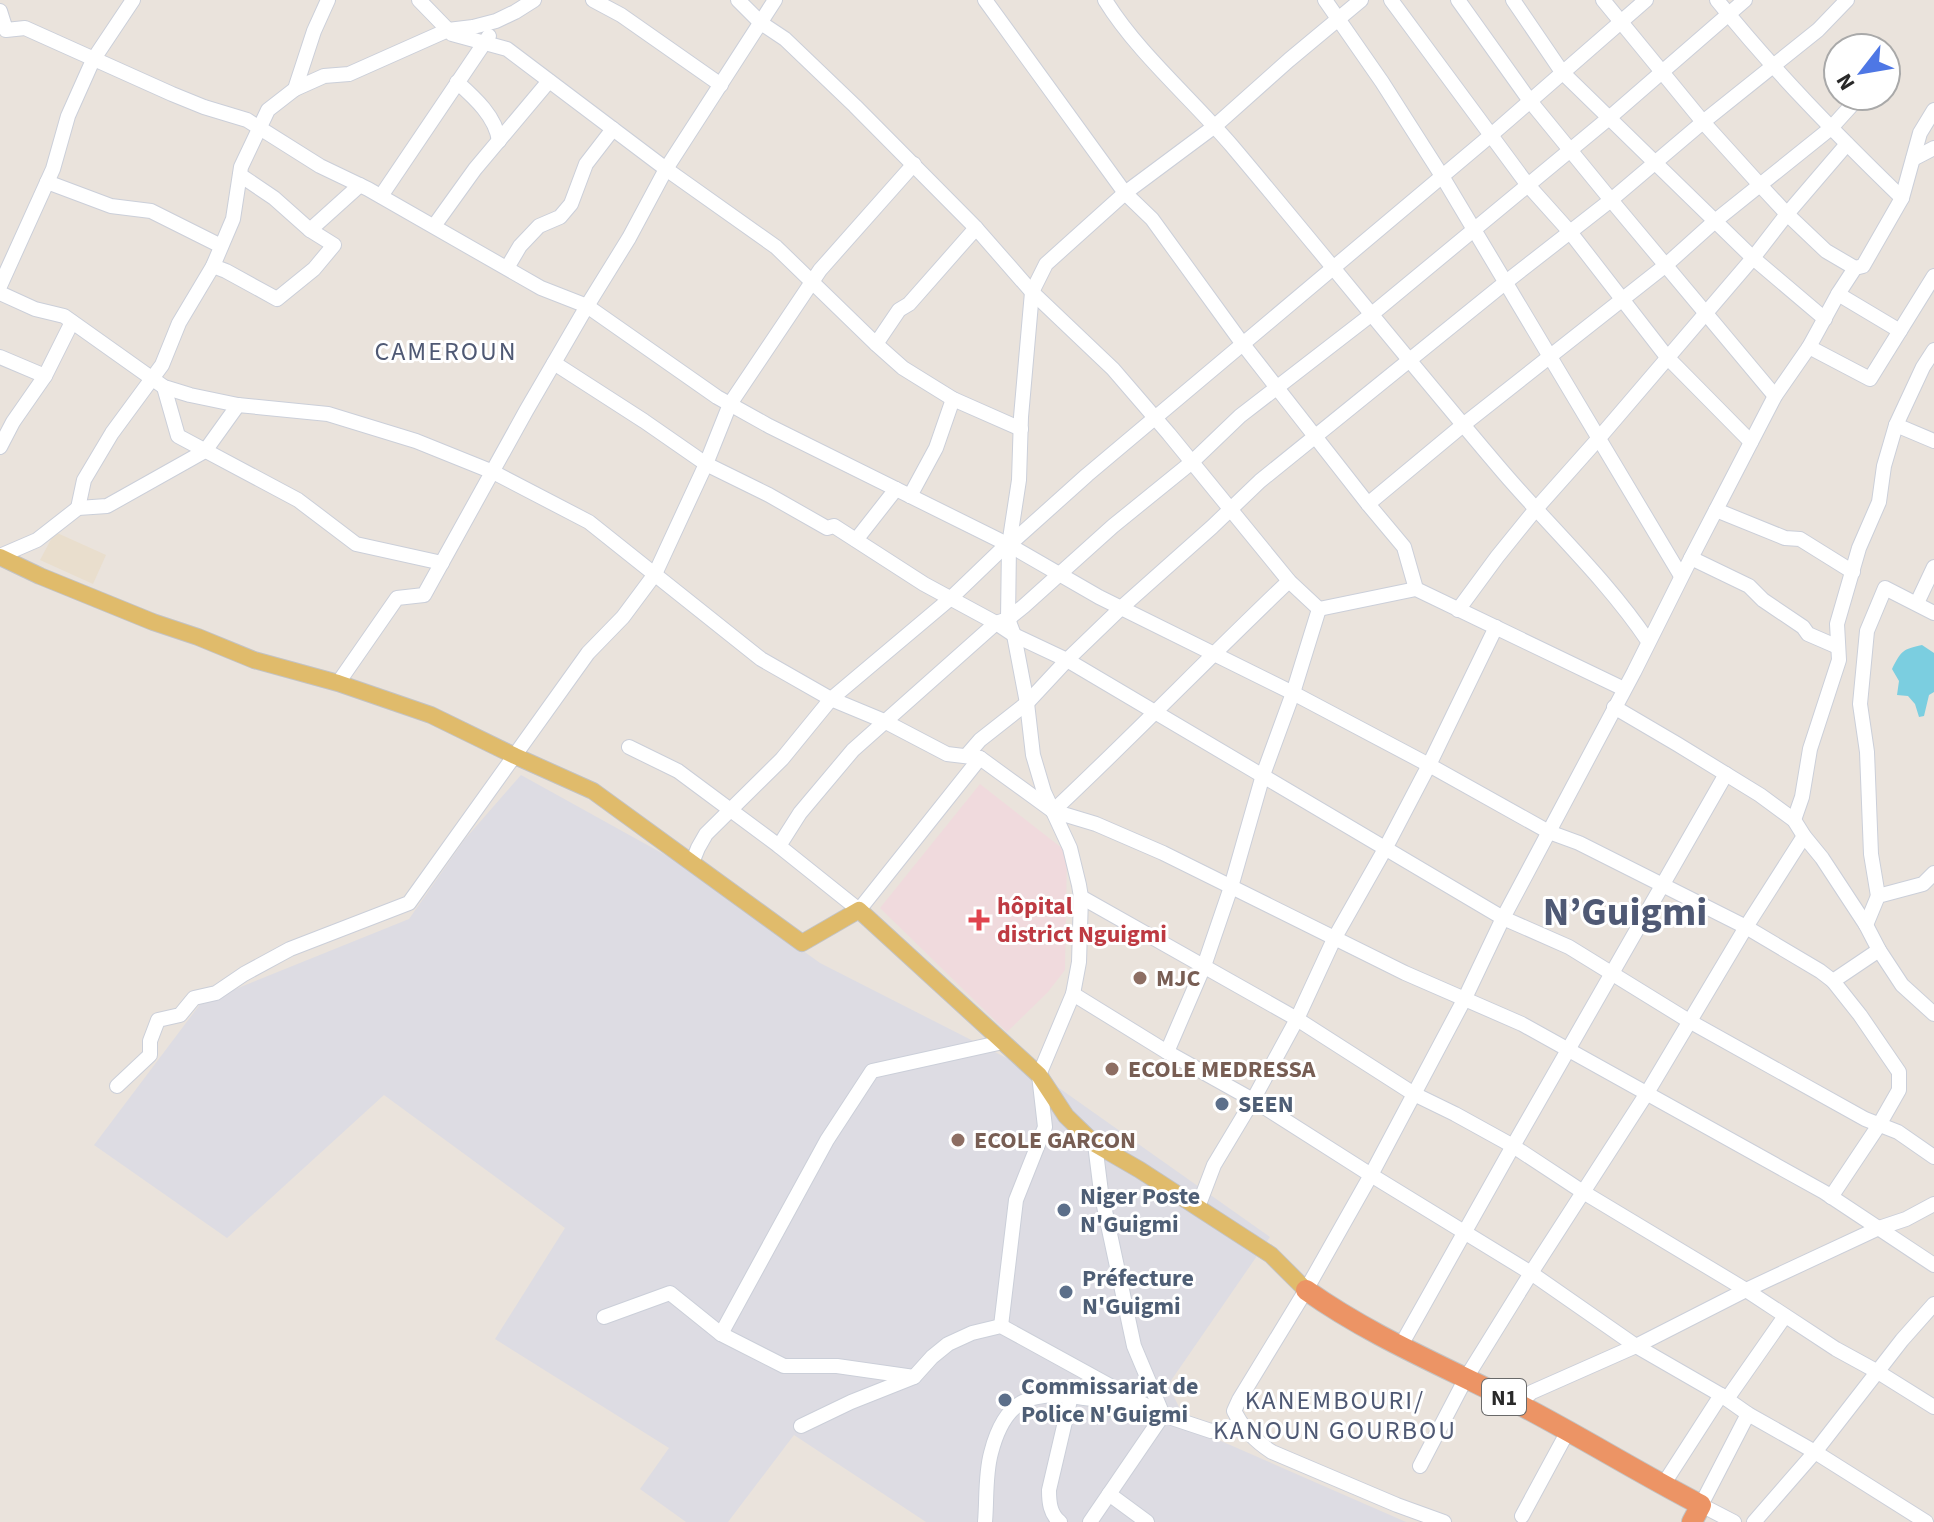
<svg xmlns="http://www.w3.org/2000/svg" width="1934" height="1522" font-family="'Source Sans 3',sans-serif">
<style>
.industrial{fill:#dddce3}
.education{fill:#e9decd}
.medical{fill:#f0dadd}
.water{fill:#7bcee0}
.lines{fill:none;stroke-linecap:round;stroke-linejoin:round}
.minor-casing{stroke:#cbcfd9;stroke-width:16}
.major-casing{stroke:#c3c3c3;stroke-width:18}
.highway-casing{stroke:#c3c3c3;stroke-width:22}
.minor{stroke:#fff;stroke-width:14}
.major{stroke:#e0bb6b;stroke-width:16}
.highway{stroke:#ec9465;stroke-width:20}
.health-dot{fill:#e0444e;stroke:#fff;stroke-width:3}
.education-dot{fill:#8d6e63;stroke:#fff;stroke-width:3}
.service-dot{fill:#5c6f8a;stroke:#fff;stroke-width:3}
.labels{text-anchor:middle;stroke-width:6;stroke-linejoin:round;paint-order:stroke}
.shield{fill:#fff;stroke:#696969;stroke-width:2}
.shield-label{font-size:22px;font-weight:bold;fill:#292929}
.health-label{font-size:24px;font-weight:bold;fill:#be3a42;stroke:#fff;text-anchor:start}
.education-label{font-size:24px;font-weight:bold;fill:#785e54;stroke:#fff;text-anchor:start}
.service-label{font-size:24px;font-weight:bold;fill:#4e5e75;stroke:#fff;text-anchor:start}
.neighbourhood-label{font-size:26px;letter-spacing:2px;fill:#4f5974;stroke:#fff}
.town-label{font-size:40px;font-weight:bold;fill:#4f5974;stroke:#fff}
</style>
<rect width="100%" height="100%" fill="#eae3dc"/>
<path class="industrial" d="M 521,775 L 687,867 L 820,963 L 1042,1076 L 1270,1237 L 1168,1385 L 1189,1427 L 1406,1522 L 926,1522 L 794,1435 L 728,1522 L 686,1522 L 640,1489 L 669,1448 L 495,1339 L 565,1228 L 384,1095 L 227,1238 L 94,1145 L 201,1003 L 409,919 L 465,839 Z"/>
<path class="education" d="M 55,532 L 106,555 L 93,584 L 40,560 Z"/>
<path class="medical" d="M 980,784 L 1067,852 L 1065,970 L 1048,992 L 1007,1032 L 880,908 Z"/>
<path class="water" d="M 1922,645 L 1934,653 L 1934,692 L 1929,695 L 1924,716 L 1919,717 L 1915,704 L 1908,696 L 1897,695 L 1899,681 L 1892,669 C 1901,651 1903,649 1922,645 Z"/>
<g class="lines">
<g class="minor-casing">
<g id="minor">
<path d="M 419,0 L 452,34 L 507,49 L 666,169 L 776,247 L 876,344 L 899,310 L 909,304 L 976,228"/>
<path d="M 593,0 L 621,15 L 721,85"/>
<path d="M 738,0 L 761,23 L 785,39 L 855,106 L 976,228 L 1032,292 L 1113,369 L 1169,434 L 1289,581 L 1319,609"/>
<path d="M 985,0 L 1125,193 L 1152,219 L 1242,343 L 1368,504 L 1404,547 L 1416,589"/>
<path d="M 1105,0 C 1137,52 1191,98 1232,146 C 1323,254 1411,364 1503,472 C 1551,528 1607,580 1648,641"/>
<path d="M 1325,0 L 1382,82 L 1442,176 L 1681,576"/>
<path d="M 1391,0 L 1527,184 L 1570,232 L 1667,357 L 1751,442"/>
<path d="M 1458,0 L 1530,101 L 1611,200 L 1775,396"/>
<path d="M 1513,0 L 1562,72 L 1753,258 L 1825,319"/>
<path d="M 1603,0 L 1703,122 L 1760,185 L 1787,214 L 1826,251 L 1855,268"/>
<path d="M 1717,0 C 1774,71 1837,135 1902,198"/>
<path d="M 0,11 L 6,30 L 25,28 L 172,94 L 204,107 L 247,120 L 320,166 L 368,189 L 541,288 L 587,306 L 717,397 L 769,426 L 1009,545 L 1099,597 L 1293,693 L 1429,765 L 1549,832 L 1579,843 L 1746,927 L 1820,971 L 1833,981 L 1860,1015 L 1899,1072 L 1899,1090 L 1879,1125 L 1831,1197"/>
<path d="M 457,82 C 475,98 496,117 499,141"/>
<path d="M 295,89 L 324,76 L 349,74 L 448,30 L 473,27 L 496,21 L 515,12 L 534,0"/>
<path d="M 1913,159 L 1934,148"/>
<path d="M 47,182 L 111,206 L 151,211 L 221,246"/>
<path d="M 381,196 L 489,36"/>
<path d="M 434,226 L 475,169 L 549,81"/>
<path d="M 310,230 L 360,185"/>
<path d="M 213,266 L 226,271 L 277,299 L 314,269 L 334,245 L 310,230 L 274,198 L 240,175"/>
<path d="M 507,268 L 520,246 L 539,226 L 560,217 L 571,204 L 586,164 L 613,129"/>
<path d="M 0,286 L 53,169 L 68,116 L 93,60 L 133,0"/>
<path d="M 0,293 L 35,309 L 64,316 L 164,387 L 190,395 L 238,405 L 328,414 L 416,441 L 493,472 L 589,522 L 761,659 L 831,699 L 884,721 L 947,754 L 980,758 L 1053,811 L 1096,824 L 1163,853 L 1405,973 L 1522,1024 L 1824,1192 L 1934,1265"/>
<path d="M 1838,294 L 1900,331"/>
<path d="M 876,344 L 903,368 L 953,399 L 1021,429"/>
<path d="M 1809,347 L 1870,379 L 1934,276"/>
<path d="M 0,357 L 45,376"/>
<path d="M 554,363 L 644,421 L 706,464 L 769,495 L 827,528 L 834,526 L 924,584 L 996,623 L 1014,635 L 1067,660 L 1503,918 L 1569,947 L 1689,1021 L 1865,1119 L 1898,1132 L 1934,1157"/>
<path d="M 164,387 L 178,436 L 298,500 L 356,544 L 442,563"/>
<path d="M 1896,425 L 1934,441"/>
<path d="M 0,447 L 13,422 L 45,376 L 72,322"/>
<path d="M 910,496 L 936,448 L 953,399"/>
<path d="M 1368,504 L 1463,425 L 1666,265 L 1715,221 L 1831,128 L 1860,96"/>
<path d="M 78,508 L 84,480 L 112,433 L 162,365 L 179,323 L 213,266 L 233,219 L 241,167 L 268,110 L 295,89 L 314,31 L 328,0"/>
<path d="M 1716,510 L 1785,538 L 1800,539 L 1853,572"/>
<path d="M 856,540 L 896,489"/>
<path d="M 0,556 L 37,540 L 78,508 L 107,506 L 205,451 L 238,405"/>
<path d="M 1691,558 L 1749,586 L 1763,600 L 1803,627 L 1808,634 L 1838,647"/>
<path d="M 1917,603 L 1934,567"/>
<path d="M 1319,609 L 1416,589 L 1624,689"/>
<path d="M 1458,610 L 1497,557 L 1535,510 L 1599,438 L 1753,258 L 1787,214 L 1847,144"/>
<path d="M 338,683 L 397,598 L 424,595 L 526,411 L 587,306 L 629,238 L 666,169 L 775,0"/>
<path d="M 1614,707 L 1677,744 L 1760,795 L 1794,820 L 1804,836 L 1822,858 L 1866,925 L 1879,950 L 1902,985 L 1934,1014"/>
<path d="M 629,747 L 678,771 L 779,846 L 859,910 L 980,758"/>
<path d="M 967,755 L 980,740 L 1027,703 L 1067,660 L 1122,607 L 1212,527 L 1260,481 L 1506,282 L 1611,200 L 1703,122 L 1818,30 L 1847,0"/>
<path d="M 1053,811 C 1133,736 1209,657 1289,581"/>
<path d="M 1794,820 L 1802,797 L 1810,749 L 1839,660 L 1837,624 L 1859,548 L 1879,502 L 1884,466 L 1896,425 L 1923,367 L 1934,350"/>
<path d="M 779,846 L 800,813 L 853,750 L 996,623 L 1008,619 L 1024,606 L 1113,526 L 1192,462 L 1240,416 L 1372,314 L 1609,118 L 1745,0"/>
<path d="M 692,863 L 698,848 L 706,834 L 782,759 L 831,699 L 951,598 L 1002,549 L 1009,545 L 1087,475 L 1490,136 L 1646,0"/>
<path d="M 1878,896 L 1871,854 L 1867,752 L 1860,704 L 1867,631 L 1885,588 L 1934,613"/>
<path d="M 1081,897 L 1297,1019 L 1414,1094 L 1455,1114 L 1513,1146 L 1583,1192 L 1746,1290 L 1836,1349 L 1878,1372 L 1934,1407"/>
<path d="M 1866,925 L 1878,896 L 1923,884 L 1934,873"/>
<path d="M 1833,981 L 1879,950"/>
<path d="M 1073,994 L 1167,1052 L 1253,1100 L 1371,1175 L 1531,1273 L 1636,1346 L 1721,1395 L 1748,1414 L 1815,1452 L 1926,1522"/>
<path d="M 1167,1052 L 1204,966 L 1231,887 L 1263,775 L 1293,693 L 1319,609"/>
<path d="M 117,1086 L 150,1055 L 150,1041 L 158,1020 L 180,1015 L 194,998 L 216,993 L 244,974 L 290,949 L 409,903 L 588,653 L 623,617 L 655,574 L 706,464 L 730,404 L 820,270 L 914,164"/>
<path d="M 1095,1144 L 1101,1192 L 1134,1346 L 1163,1415 L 1211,1431 L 1241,1425"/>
<path d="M 1198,1207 L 1214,1165 L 1253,1100 L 1297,1019 L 1334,939 L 1385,849 L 1429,765 L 1496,627"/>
<path d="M 604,1317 L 670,1293 L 721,1334 L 784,1366 L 837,1366 L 914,1377"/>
<path d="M 1001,1326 L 1016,1200 L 1045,1127 L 1039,1075 L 1073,994 L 1079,962 L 1081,897 L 1079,885 L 1070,848 L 1044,792 L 1033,755 L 1027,703 L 1014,635 L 1008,619 L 1009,545 L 1019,480 L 1021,417 L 1032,292 L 1046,264 L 1125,193 L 1215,126 L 1289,60 L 1361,0"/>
<path d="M 721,1334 L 827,1140 L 872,1071 L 1003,1042"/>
<path d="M 1400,1347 L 1513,1146 L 1726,774"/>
<path d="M 1727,1399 L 1785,1316"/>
<path d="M 1518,1404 L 1532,1392 L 1636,1346 L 1746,1290 L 1879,1228 L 1906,1219 L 1934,1204"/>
<path d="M 801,1426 L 851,1402 L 914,1377 L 932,1357 L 948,1344 L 972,1333 L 1001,1326 L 1163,1415"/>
<path d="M 1420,1466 L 1466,1378 L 1531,1273 L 1647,1093 L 1746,927 L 1804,836"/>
<path d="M 1663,1485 L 1721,1395"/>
<path d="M 1109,1494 L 1147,1522"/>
<path d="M 1522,1516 L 1568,1431"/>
<path d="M 985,1522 C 987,1500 985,1475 991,1453 C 1005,1398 1031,1390 1084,1398 C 1103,1400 1121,1403 1139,1408"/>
<path d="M 1060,1522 C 1050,1514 1049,1502 1049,1490 L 1071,1396"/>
<path d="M 1090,1522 L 1163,1415"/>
<path d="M 1444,1522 L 1397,1505 L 1272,1452 C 1255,1441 1243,1429 1234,1411 L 1239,1400 L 1306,1290 L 1371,1175 L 1465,998 L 1503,918 L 1634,672 L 1691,558 L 1775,396 L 1809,347 L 1838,294 L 1855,268 L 1863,266 L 1902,198 L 1920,133 L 1934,110"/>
<path d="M 1734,1522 L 1701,1505 L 1748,1414"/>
<path d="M 1754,1522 L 1815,1452 L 1902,1340 L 1934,1304"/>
</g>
</g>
<g class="major-casing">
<path id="major" d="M 0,557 L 40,576 L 153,622 L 198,637 L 254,660 L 338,683 L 431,715 L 515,756 L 593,791 L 802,943 L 859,910 L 1039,1075 L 1066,1116 L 1095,1144 L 1140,1170 L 1271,1255 L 1306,1290"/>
</g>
<g class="highway-casing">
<path id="highway" d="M 1306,1290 C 1372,1337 1446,1367 1518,1404 C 1580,1436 1639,1473 1701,1505 L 1692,1522"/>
</g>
<use href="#minor" class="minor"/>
<use href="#major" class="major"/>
<use href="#highway" class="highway"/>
</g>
<path class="health-dot" d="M975 908h8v8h8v8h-8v8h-8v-8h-8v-8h8z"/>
<g class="education-dot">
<circle cx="1140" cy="978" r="8"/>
<circle cx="1112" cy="1069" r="8"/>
<circle cx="958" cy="1140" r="8"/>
</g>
<g class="service-dot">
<circle cx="1222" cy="1104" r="8"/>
<circle cx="1064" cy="1210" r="8"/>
<circle cx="1066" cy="1292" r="8"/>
<circle cx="1005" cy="1400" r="8"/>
</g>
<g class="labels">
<rect class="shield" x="1482" y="1379" width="44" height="36" rx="6"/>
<g class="shield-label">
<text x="1504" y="1405">N1</text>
</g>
<g class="health-label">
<text x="997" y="914">hôpital<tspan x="997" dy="28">district Nguigmi</tspan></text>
</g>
<g class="education-label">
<text x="1156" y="986">MJC</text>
<text x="1128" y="1077">ECOLE MEDRESSA</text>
<text x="974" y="1148">ECOLE GARCON</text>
</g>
<g class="service-label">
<text x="1238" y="1112">SEEN</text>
<text x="1080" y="1204">Niger Poste<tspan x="1080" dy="28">N'Guigmi</tspan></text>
<text x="1082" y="1286">Préfecture<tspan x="1082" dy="28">N'Guigmi</tspan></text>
<text x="1021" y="1394">Commissariat de<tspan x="1021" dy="28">Police N'Guigmi</tspan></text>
</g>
<g class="neighbourhood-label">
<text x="446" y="360">CAMEROUN</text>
<text x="1335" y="1409">KANEMBOURI/<tspan x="1335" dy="30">KANOUN GOURBOU</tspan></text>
</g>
<g class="town-label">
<text x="1625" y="925">N’Guigmi</text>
</g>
</g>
<g transform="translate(1862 72) rotate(239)"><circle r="38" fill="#ffffff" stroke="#a9a9a9" stroke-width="2"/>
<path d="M0-6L14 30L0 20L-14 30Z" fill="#4e77e5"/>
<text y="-12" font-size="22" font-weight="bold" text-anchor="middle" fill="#292929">N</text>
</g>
</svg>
